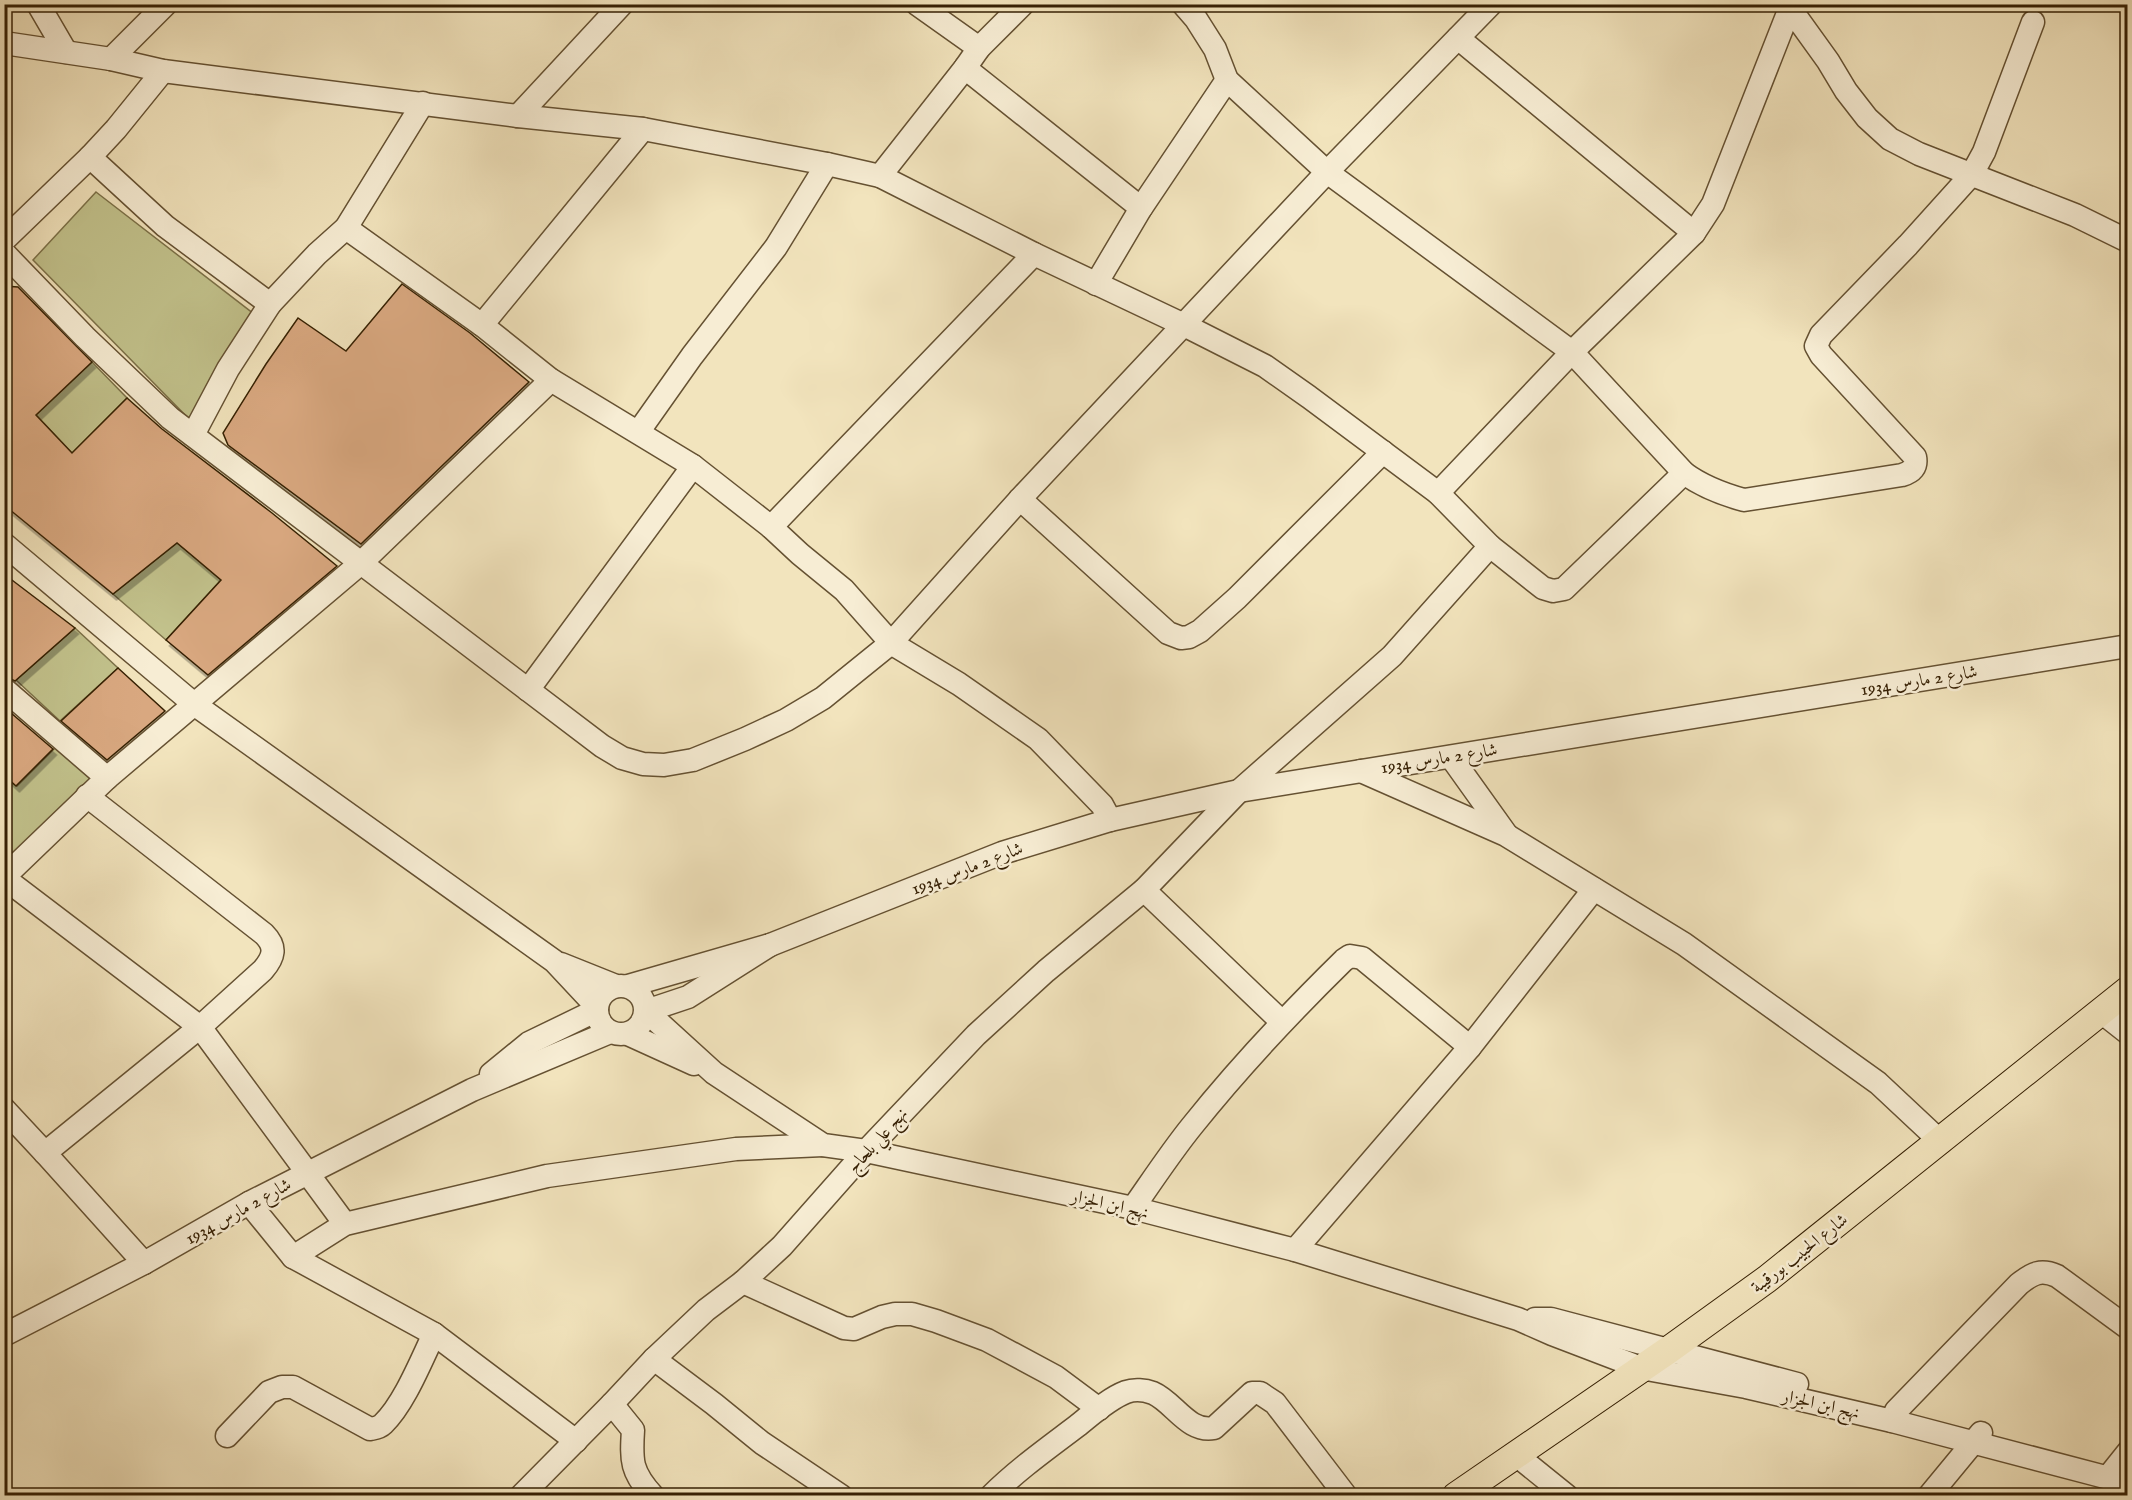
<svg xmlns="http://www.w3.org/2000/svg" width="2132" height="1500" font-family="'IM FELL English',Amiri,serif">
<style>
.green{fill:#c2c28c;stroke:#7c7148;stroke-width:1.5}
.building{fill:#d9a880;stroke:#362004;stroke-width:1.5;filter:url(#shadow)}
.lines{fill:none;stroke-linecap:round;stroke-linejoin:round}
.minor-casing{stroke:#655132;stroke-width:25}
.major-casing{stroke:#362004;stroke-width:29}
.minor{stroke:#f7edd4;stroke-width:22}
.major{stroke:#f2e4bd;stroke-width:27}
.labels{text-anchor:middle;stroke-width:5;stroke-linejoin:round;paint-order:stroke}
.street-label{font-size:18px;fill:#362004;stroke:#f7edd4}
</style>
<defs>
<filter id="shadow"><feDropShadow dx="3.5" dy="6" stdDeviation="0" flood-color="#0004"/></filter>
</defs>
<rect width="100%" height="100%" fill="#f2e4bd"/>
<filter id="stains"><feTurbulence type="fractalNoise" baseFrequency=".00333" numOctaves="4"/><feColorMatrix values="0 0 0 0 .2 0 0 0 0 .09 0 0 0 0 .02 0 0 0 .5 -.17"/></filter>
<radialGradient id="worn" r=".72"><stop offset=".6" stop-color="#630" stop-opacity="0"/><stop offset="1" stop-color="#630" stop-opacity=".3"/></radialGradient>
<g class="green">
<path d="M 96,192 L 258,317 L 194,424 L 33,260 Z"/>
<path d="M 92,362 L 127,398 L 72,453 L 36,415 Z"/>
<path d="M 177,543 L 221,580 L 166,640 L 113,594 Z"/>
<path d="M 75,628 L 118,668 L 60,721 L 16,680 Z"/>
<path d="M 59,744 L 94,776 L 16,861 L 5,851 L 4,775 L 17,786 Z"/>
</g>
<g class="building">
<path d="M 402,284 L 470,333 L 529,382 L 361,544 L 228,445 L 223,433 L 266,364 L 298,318 L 346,351 Z"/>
<path d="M 4,286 L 18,287 L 92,362 L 36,415 L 72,453 L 127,398 L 162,429 L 272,513 L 337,566 L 208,675 L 166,640 L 221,580 L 195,558 L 177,543 L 113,594 L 4,505 Z"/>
<path d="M 4,574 L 75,628 L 15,681 L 4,676 Z"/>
<path d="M 118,668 L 165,711 L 107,760 L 61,721 Z"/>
<path d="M 4,707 L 53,749 L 16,786 L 4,775 Z"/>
</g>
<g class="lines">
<g class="minor-casing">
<g id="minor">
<path d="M 38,4 L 66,52"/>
<path d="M 917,4 L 979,48"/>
<path d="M 1183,4 L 1196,19 L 1215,49 L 1227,80 L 1327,172 L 1572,352 L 1684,473 C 1703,487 1722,494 1744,500 L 1902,475 C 1912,472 1917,467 1915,457 L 1821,355 L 1816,346 L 1821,335 L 1908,245 L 1972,174 L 1984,152 L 2033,22"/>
<path d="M 1787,4 L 1828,61 L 1846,91 L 1867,118 L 1890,139 L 1919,154 L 2075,215 L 2128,241"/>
<path d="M 1458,38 L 1694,233"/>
<path d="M 4,43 L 111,59 L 163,71 L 518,116 L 643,129 L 827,164 L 880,176 L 1034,254 L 1184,325 L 1265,366 L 1309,397 L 1438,493 L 1490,546 L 1392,656 L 1239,791 L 1144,890 L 1046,971 L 976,1035 L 866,1151 L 782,1246 L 743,1282 L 706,1310 L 654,1359 L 612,1404 L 521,1496"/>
<path d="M 111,59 L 166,4"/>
<path d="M 965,68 L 1141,208"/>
<path d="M 518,116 L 622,4"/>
<path d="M 90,157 L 165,226 L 270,304"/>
<path d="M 880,176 L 965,68 L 979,48 L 1023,4"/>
<path d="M 346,228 L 482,325 L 551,380 L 693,466 L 771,527 L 800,554 L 844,590 L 891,643 L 959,684 L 1038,739 L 1102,805 L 1110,820"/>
<path d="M 4,240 L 90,157 L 116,129 L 163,71"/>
<path d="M 4,253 L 85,337 L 170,418 L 602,746 L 622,758 L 643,764 L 664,765 L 693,760 L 745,739 L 786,720 L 823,698 L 891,643 L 1020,499 L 1327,172 L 1491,4"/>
<path d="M 1096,284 L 1141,208 L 1227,80"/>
<path d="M 482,325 L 643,129"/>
<path d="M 639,431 L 692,356 L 776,247 L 827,164"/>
<path d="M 193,435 L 228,369 L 270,304 L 317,254 L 346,228 L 423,103"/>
<path d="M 1438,493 L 1572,352 L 1694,233 L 1713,204 L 1790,8"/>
<path d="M 1020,499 L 1168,633 L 1181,638 L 1189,637 L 1200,631 L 1237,598 L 1383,452"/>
<path d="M 771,527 L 1034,254"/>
<path d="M 4,544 L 194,704 L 554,961 L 597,1007"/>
<path d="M 1490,546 L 1543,588 L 1553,591 L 1564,589 L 1684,473"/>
<path d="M 4,689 L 107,778"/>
<path d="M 528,690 L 693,466"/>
<path d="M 1451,757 L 1506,834"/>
<path d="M 1361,771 L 1506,835 L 1684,944 L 1878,1083 L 1941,1142"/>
<path d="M 87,796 L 264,934 C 277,947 274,957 263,970 L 200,1027 L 45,1153 L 144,1263"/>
<path d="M 4,877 L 107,778 L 361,563 L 551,380"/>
<path d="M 4,878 L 200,1027 L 345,1224"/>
<path d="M 1144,890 L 1282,1022"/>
<path d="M 770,945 L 688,997 L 646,1011 L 714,1073 L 823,1145 L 866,1151 L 1133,1208 L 1295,1250 L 1518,1319 L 1552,1334 L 1641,1368 L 1746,1387 L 1892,1421 L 2128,1483"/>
<path d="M 561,964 L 616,986"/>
<circle cx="621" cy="1010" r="24"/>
<path d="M 628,986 L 770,945 L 1002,853 L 1110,820 L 1239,791 L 2128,646"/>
<path d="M 2100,1011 L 2128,1033"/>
<path d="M 628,1034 L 694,1064"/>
<path d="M 491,1074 L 529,1043 L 597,1010"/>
<path d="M 4,1109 L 45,1153"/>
<path d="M 249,1203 L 293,1257 L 434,1334 L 576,1441"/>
<path d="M 1133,1208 C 1152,1181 1171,1152 1192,1126 C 1239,1067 1290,1013 1344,960 L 1350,956 L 1362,958 L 1470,1047"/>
<path d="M 1295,1250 L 1470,1047 L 1594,889"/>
<path d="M 293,1257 L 345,1224 L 547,1176 L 736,1149 L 823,1145"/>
<path d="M 743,1282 L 844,1328 L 854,1329 L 882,1317 L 895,1314 L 912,1314 L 936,1321 L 987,1340 L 1056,1377 L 1099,1409"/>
<path d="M 1535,1319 L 1551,1319 L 1797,1384"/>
<path d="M 4,1335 L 144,1263 L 249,1203 L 472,1090 L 610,1032"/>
<path d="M 654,1359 L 714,1404 L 762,1443 L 841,1496"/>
<path d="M 612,1404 L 633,1430 C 631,1461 631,1472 653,1496"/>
<path d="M 1892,1421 L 1896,1411 L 2019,1284 C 2033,1273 2041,1269 2057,1276 L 2128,1328"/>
<path d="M 227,1436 L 269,1392 L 282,1387 L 293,1387 L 370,1429 C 375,1428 379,1428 383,1424 C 404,1404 421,1361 434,1334"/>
<path d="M 1515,1454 L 1567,1496"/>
<path d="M 2108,1477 L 2128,1452"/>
<path d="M 991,1496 C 1017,1470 1048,1448 1077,1426 C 1091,1415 1108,1399 1126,1392 C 1134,1389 1145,1390 1153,1393 C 1174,1402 1188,1433 1214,1428 L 1252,1393 L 1260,1393 L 1275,1403 L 1346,1496"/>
<path d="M 1929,1496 L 1981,1433"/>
</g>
</g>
<g class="major-casing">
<path id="major" d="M 1456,1496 L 1670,1349 L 1767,1279 L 2128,990"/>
</g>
<use href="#minor" class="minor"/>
<use href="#major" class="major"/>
</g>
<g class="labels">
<g class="street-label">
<text transform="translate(1919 680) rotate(-9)" y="6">شارع 2 مارس 1934</text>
<text transform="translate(1439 758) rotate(-9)" y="6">شارع 2 مارس 1934</text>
<text transform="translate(967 868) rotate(-21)" y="6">شارع 2 مارس 1934</text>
<text transform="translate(877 1140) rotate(-48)" y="6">نهج علي بلحاج</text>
<text transform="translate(1110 1204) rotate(13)" y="6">نهج ابن الجزار</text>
<text transform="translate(238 1211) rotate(-29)" y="6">شارع 2 مارس 1934</text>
<text transform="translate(1799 1253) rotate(-38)" y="6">شارع الحبيب بورقيبة</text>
<text transform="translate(1821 1404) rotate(13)" y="6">نهج ابن الجزار</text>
</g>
</g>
<rect width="2132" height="1500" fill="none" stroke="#f2e4bd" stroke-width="24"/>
<rect x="6" y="6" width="2120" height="1488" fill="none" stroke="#362004" stroke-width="3"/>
<rect x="12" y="12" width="2108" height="1476" fill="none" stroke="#362004" stroke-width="1.5"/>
<rect width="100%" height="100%" filter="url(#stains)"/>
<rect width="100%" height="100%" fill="url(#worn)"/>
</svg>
